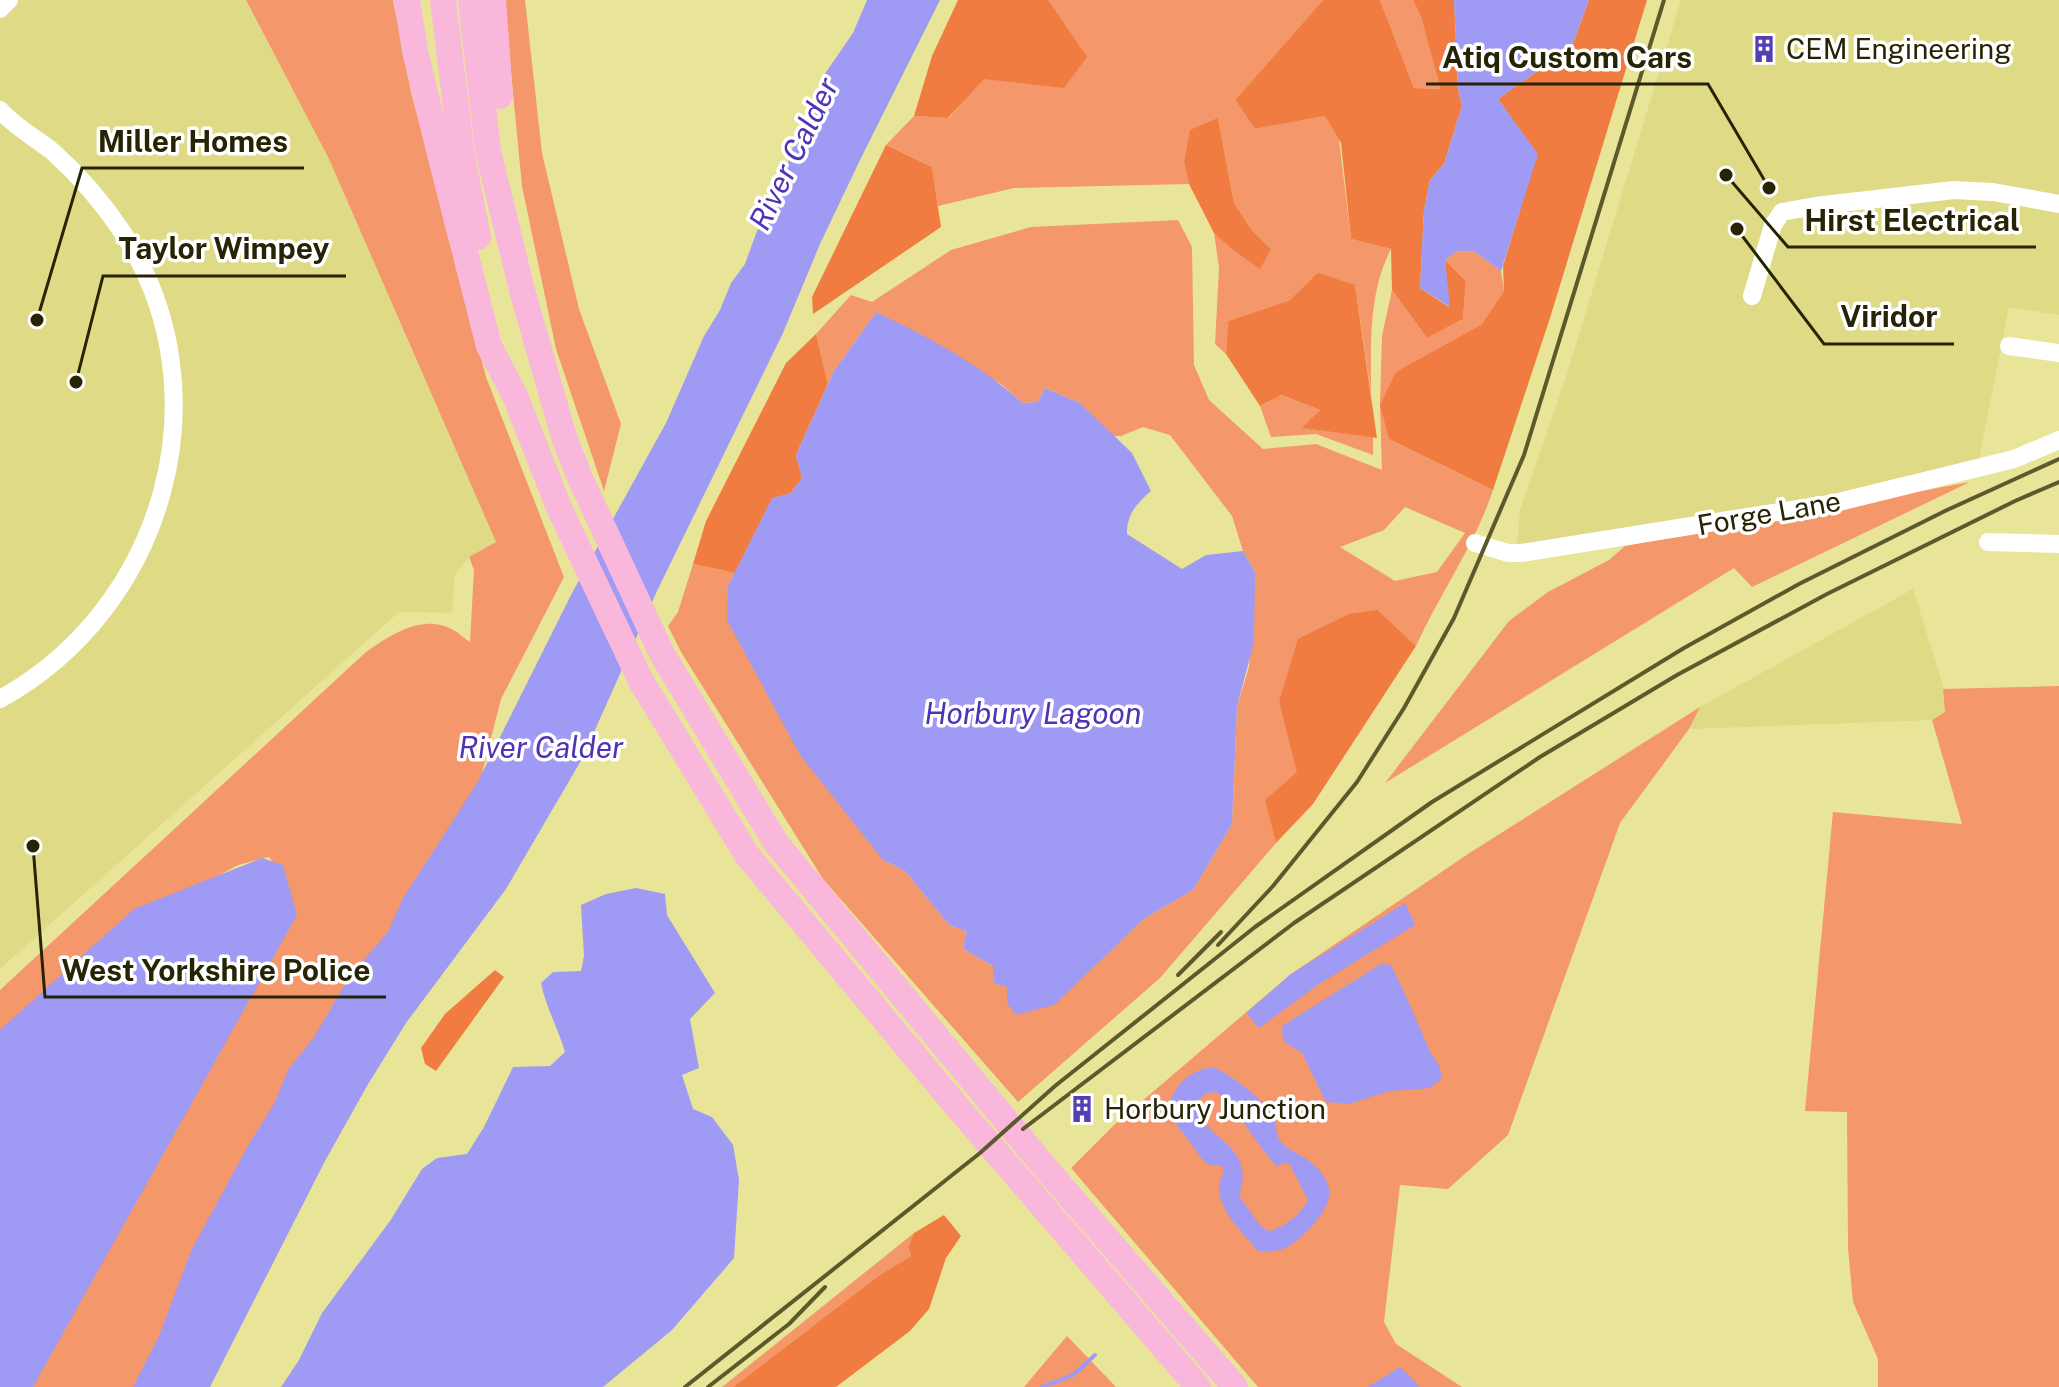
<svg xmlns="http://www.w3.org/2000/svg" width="2059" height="1387" font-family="'Public Sans',sans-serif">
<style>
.built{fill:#dfda86}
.green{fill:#f4976b;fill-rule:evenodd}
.forest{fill:#f07c41}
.water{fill:#9f9af4;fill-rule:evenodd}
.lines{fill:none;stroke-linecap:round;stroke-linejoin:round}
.stream{stroke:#9f9af4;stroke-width:4}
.minor{stroke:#fff;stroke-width:18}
.highway{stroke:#f9b7db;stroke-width:26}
.rail{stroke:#5c592d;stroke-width:4}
.labels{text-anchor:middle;stroke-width:7;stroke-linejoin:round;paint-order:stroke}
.poi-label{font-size:28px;fill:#262404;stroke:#fff;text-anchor:start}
.street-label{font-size:28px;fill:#262404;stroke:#fff}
.water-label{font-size:30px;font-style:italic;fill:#4f33b4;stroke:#fff}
.leader{fill:none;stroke:#262404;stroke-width:3}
.callout-dot{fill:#262404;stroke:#fff;stroke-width:3}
.callout-label{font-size:30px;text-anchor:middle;font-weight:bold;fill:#262404;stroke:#fff;stroke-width:7;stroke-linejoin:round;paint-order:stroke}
</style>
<rect width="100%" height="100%" fill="#e9e598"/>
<g class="built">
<path d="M 0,0 L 246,0 L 329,159 L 496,542 L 469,557 L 455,574 L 452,613 L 399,612 L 0,969 Z"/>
<path d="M 1681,0 L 2059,0 L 2059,315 L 2009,307 L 1979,459 L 1848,490 L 1830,499 L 1508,553 L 1517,544 L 1520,510 L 1566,377 Z"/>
<path d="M 1913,589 L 1943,685 L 1945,712 L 1932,720 L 1689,729 L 1700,707 Z"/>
</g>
<g class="green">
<path d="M 246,0 L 393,0 L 411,92 L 486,377 L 564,577 L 501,699 L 479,785 L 389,931 L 334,1008 L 275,1107 L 134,1387 L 29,1387 L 276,867 L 269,857 L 238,865 L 205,883 L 0,1033 L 0,990 L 366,652 C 392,634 424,612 455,631 C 460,634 465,639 470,642 L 474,570 L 469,557 L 496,542 L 329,159 Z"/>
<path d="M 504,0 L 525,0 L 542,153 L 579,309 L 621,424 L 604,491 L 556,349 L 522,186 Z"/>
<path d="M 1048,0 L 1323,0 L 1235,100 L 1255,129 L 1325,116 L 1339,139 L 1351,239 L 1391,249 C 1368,294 1371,343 1371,393 L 1355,285 L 1290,300 L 1228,321 L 1226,354 L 1215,344 L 1219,268 L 1214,233 L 1228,246 L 1271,249 L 1251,229 L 1234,203 L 1218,118 L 1184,163 L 1189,184 L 1014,188 L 938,206 L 932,167 L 886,145 L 914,116 L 949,118 Z"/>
<path d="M 1380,0 L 1413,0 L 1421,17 L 1442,89 L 1414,88 Z"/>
<path d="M 1178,220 L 1192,247 L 1194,365 L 1209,400 L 1263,449 L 1316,444 L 1382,470 L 1380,405 L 1382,336 L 1392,290 L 1427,338 L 1463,319 L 1466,281 L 1445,260 L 1457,251 L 1475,252 L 1501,271 L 1504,291 L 1481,325 L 1389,439 L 1493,490 C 1475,545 1440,593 1416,646 L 1378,610 L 1279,702 L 1298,772 L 1266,800 L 1276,843 L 1160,978 L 1018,1102 L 823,879 L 681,652 L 668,626 L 678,612 L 693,564 L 735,573 L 728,586 L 883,860 L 905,871 L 949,925 L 966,931 L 963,949 L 993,966 L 1007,987 L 1053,1005 L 1145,918 L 1193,890 L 1232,824 L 1237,707 L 1249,667 L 1255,572 L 1243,551 L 1232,516 L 1170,435 L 1143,427 L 1121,436 L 1113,436 L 1080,403 L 1045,388 L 1038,402 L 1023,403 L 1001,384 L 876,312 L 834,371 L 828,384 L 816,334 L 851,295 L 872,302 L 951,250 L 1031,227 ZM 1405,507 L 1465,533 L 1437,572 L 1395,581 L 1340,547 L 1384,530 Z"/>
<path d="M 1280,395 L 1320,410 L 1303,428 L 1373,437 L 1373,455 L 1316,434 L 1271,437 L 1260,406 Z"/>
<path d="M 1970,482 L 1752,587 L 1734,568 L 1385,783 L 1509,621 L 1548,592 L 1609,560 L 1625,546 Z"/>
<path d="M 2059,686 L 2059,1387 L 1878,1387 L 1878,1359 L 1853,1302 L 1848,1248 L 1847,1112 L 1805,1111 L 1833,812 L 1962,824 L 1932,720 L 1945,712 L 1943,689 Z"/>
<path d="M 1700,707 L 1689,729 L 1620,823 L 1508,1135 L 1448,1189 L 1400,1185 L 1384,1322 L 1396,1344 L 1462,1387 L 1258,1387 L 1071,1168 L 1114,1125 L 1291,974 L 1471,852 Z"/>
<path d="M 914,1233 L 908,1247 L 911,1256 L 881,1274 L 733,1387 L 722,1387 Z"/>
<path d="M 1067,1336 L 1116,1387 L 1024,1387 Z"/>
</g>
<g class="forest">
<path d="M 958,0 L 1048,0 L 1087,57 L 1064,88 L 984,79 L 948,118 L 914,116 L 932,56 Z"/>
<path d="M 1323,0 L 1380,0 L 1414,88 L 1441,89 L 1421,17 L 1413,0 L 1454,0 L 1458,88 L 1462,106 L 1444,164 L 1430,180 L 1424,211 L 1420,288 L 1449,307 L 1445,260 L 1466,281 L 1463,319 L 1427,338 L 1392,290 L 1391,249 L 1351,239 L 1341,143 L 1325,116 L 1255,129 L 1235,100 Z"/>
<path d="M 1589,0 L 1647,0 L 1550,318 L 1493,490 L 1389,439 L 1380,405 L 1396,372 L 1481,325 L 1504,291 L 1503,266 L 1537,154 L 1498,99 L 1572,46 Z"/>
<path d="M 1218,118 L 1234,203 L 1251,229 L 1271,249 L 1260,269 L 1228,246 L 1214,233 L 1189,184 L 1184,163 L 1190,130 Z"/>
<path d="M 886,145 L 932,167 L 941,227 L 813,314 L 812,297 Z"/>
<path d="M 1318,273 L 1355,285 L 1377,438 L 1302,428 L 1320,410 L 1281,395 L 1260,406 L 1226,354 L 1228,321 L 1290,300 Z"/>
<path d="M 816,334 L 828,384 L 796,455 L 802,478 L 791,493 L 772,499 L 735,573 L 693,564 L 706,521 L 786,363 Z"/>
<path d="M 1378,610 L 1416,646 L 1313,804 L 1276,843 L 1265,800 L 1297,772 L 1279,702 L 1298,639 L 1349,614 Z"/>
<path d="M 495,970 L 504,977 L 436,1071 L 425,1064 L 421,1048 L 445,1014 Z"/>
<path d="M 944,1215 L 961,1236 L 946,1258 L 929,1309 L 910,1331 L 836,1387 L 733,1387 L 881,1274 L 911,1256 L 908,1247 L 914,1233 Z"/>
</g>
<g class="water">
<path d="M 867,0 L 940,0 L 860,160 L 820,244 L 783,333 L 657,591 L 582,759 L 506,889 L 406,1023 L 367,1086 L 325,1161 L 210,1387 L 133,1387 L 159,1336 L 191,1251 L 250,1142 L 274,1104 L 288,1070 L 314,1037 L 350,976 L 388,932 L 403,898 L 476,785 L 572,593 L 666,423 L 704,336 L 720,310 L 731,283 L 745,264 L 757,231 L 781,183 L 794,144 L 821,91 L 824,75 L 853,33 Z"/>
<path d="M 1454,0 L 1589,0 L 1572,46 L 1498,99 L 1538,154 L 1501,271 L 1475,252 L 1457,251 L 1445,260 L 1450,307 L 1420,288 L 1424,211 L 1430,180 L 1444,164 L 1462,106 L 1458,88 Z"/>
<path d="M 876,312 C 928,337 979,364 1023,403 L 1038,402 L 1045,388 L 1080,403 L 1132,453 L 1151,491 C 1136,504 1127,514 1127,534 L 1182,569 L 1206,555 L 1243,551 L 1255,572 L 1254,642 L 1237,707 L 1232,824 L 1193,890 L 1145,918 L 1054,1005 L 1016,1015 L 1007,1003 L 1007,987 L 994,983 L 993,966 L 963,949 L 966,931 L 949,925 L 905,871 L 883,860 L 800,755 L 727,620 L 728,586 L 772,498 L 791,493 L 802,478 L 796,455 L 834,371 Z"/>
<path d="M 262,858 L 283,865 L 297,915 L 33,1387 L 0,1387 L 0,1030 L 134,909 Z"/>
<path d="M 636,888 L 665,894 L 667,915 L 715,993 L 690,1019 L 699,1068 L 682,1075 L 693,1109 L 712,1117 L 733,1145 L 739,1180 L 734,1258 L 672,1330 L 603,1387 L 281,1387 L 299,1360 L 322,1313 L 390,1221 L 422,1169 L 437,1158 L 467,1154 L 484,1127 L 513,1067 L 550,1066 L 565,1052 C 558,1028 546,1008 541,983 L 553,972 L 581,971 L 584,956 L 581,905 L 606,894 Z"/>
<path d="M 1405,903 L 1415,925 L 1319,984 L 1259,1028 L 1246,1013 L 1291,974 Z"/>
<path d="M 1381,964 L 1391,965 C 1405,993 1417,1021 1429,1049 C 1435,1062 1440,1062 1442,1078 L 1430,1088 L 1390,1091 L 1349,1104 L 1326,1102 L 1302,1053 L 1283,1041 L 1282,1026 Z"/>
<path d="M 1213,1067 C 1229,1073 1267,1102 1274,1118 C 1277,1126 1275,1134 1281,1142 C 1289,1151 1303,1155 1312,1163 C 1341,1188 1329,1209 1307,1231 C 1290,1248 1282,1253 1258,1251 C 1240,1229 1207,1201 1224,1172 L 1222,1166 L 1206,1164 L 1170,1116 L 1168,1106 C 1175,1085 1190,1070 1213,1067 ZM 1217,1092 C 1242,1114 1255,1143 1277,1167 L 1285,1162 L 1290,1165 L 1308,1200 C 1302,1213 1283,1229 1268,1231 L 1259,1224 L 1239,1196 C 1258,1142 1200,1141 1196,1102 L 1207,1093 Z"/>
<path d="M 1400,1367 L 1420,1387 L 1368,1387 Z"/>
</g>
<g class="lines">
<path class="stream" d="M 1042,1387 L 1073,1375 L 1095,1355"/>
<g class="minor">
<path d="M 0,9 L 9,0"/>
<path d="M 0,110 C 15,127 34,137 52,151 C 79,175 103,203 123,233 C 227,393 164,609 0,699"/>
<path d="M 1752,296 L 1773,225 L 1782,212 L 1815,206 L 1954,190 L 1993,192 L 2059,204"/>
<path d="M 2009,346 L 2059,353"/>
<path d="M 1988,542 L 2059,544"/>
<path d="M 1475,543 L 1508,553 L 1521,553 L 1835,503 L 2014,459 L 2059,440"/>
</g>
<g class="highway">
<path d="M 407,0 L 415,51 L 439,150 L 489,346 L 515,396 L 560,510 L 641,681 L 747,855 L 959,1109 L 1198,1387"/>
<path d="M 443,0 L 462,157 L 478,237"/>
<path d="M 471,0 L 488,151 L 523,294 L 564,437 L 580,478 L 662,654 L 776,843 L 1043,1165 L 1235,1387"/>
<path d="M 493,0 L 500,96"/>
</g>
<g class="rail">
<path d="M 1218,945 L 1273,886 L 1357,782 L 1404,708 L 1454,618 L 1524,455 L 1664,0"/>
<path d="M 1178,975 L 1221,932"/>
<path d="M 1023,1129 L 1294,923 L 1540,757 L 1677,675 L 1827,594 L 2015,501 L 2059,482"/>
<path d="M 685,1387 L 980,1153 L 1055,1086 L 1255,927 L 1432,802 L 1684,648 L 1799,584 L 1947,510 L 2059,459"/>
<path d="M 708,1387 L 789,1324 L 825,1287"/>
</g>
</g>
<defs>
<g id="building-bare" transform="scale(2.16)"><path d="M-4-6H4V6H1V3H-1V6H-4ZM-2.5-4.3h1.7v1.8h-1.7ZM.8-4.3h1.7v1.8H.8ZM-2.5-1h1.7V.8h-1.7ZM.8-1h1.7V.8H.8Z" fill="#553fb6" stroke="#fff" stroke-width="2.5" paint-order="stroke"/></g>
</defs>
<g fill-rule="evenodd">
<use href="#building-bare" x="1764" y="49"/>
<use href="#building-bare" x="1082" y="1109"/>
</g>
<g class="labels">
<g class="poi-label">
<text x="1786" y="59">CEM Engineering</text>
<text x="1104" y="1119">Horbury Junction</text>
</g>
<g class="street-label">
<text transform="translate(1769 513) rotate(-10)" y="10">Forge Lane</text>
</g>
<g class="water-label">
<text transform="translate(794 154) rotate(-64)" y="10">River Calder</text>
<text x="1033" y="724">Horbury Lagoon</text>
<text x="541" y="758">River Calder</text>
</g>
</g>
<path class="leader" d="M1769 188L1708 84H1426M37 320L82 168H304M1726 175L1788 247H2036M76 382L103 276H346M1737 229L1824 344H1954M33 846L45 997H386"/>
<g class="callout-dot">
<circle cx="1769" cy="188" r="8"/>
<circle cx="37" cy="320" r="8"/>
<circle cx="1726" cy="175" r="8"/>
<circle cx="76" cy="382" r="8"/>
<circle cx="1737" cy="229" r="8"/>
<circle cx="33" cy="846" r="8"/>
</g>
<g class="callout-label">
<text x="1567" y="68">Atiq Custom Cars</text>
<text x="193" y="152">Miller Homes</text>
<text x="1912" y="231">Hirst Electrical</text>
<text x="224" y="259">Taylor Wimpey</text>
<text x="1889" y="327">Viridor</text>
<text x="216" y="981">West Yorkshire Police</text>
</g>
</svg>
